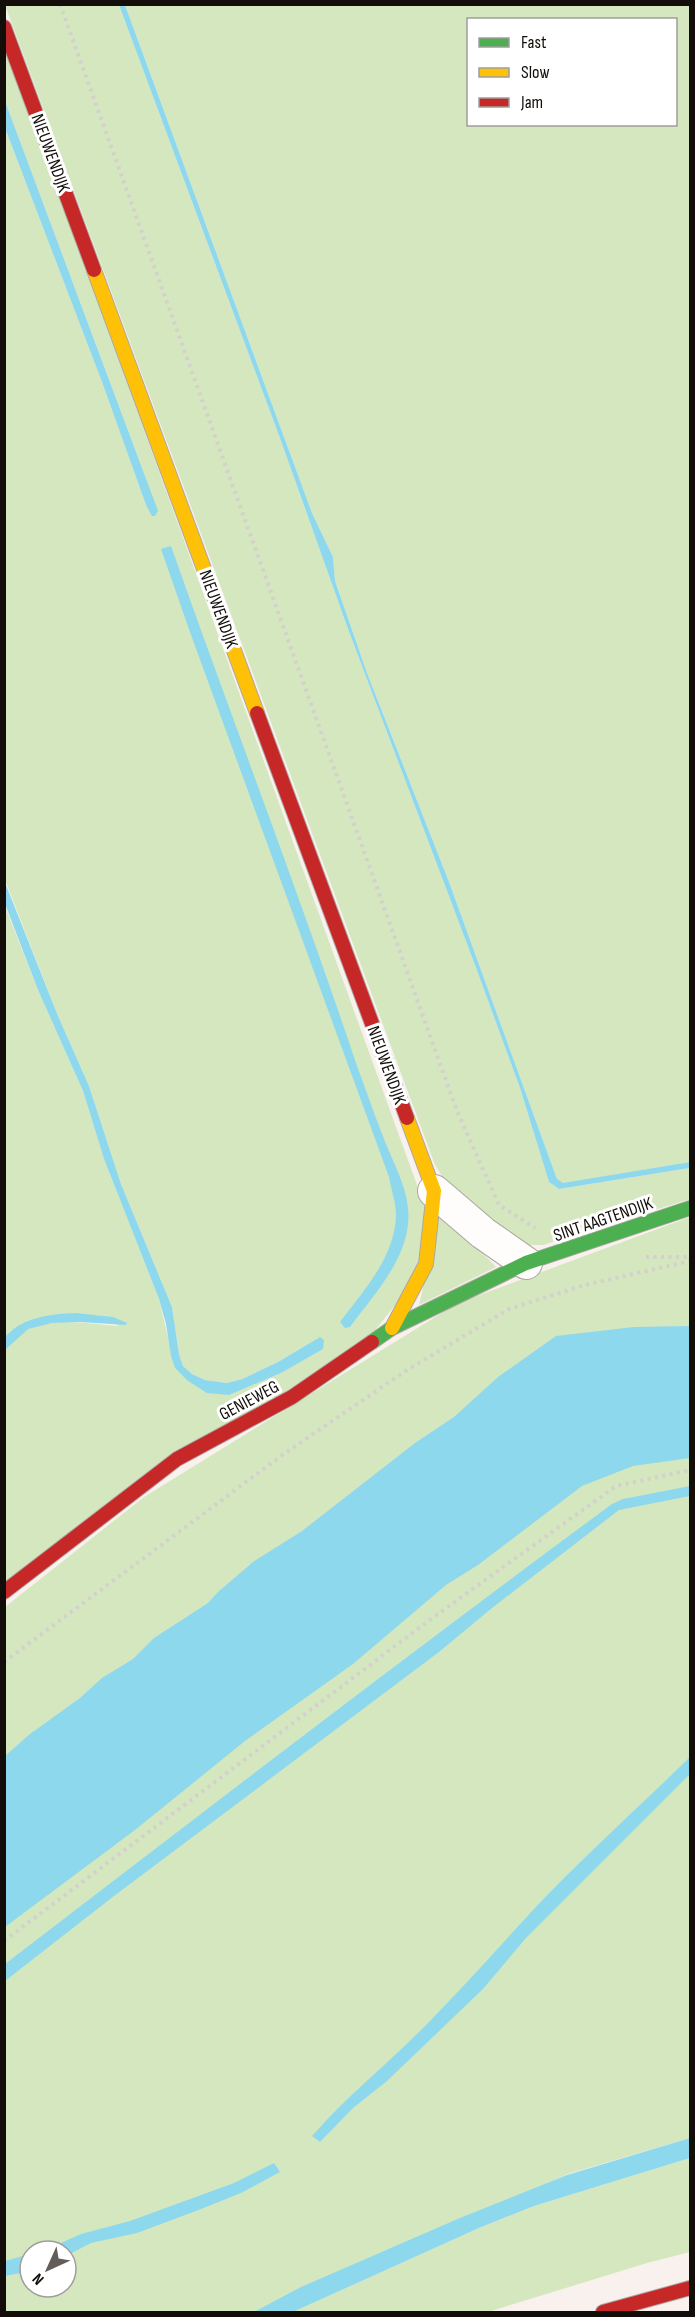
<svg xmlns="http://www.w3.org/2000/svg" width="695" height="2317" font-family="'Sofia Sans Condensed',sans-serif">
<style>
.green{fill:#d5e7bf;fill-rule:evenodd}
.water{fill:#8ed8ee}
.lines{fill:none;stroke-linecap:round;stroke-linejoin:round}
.street-casing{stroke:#ada7a3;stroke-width:34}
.fast-casing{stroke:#ada7a3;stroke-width:16}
.slow-casing{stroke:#ada7a3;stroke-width:16}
.jam-casing{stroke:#ada7a3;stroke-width:16}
.path{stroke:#d3d0ce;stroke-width:4;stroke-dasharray:3 4.5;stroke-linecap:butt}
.street{stroke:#fefdfc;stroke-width:32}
.fast{stroke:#4caf50;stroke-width:14}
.slow{stroke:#ffc107;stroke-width:14}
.jam{stroke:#c62828;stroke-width:14}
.labels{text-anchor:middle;stroke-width:6;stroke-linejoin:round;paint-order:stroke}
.street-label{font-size:18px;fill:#120d09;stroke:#fff}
</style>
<rect width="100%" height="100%" fill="#f9f1ed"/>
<g class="green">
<path d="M 5,5 L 119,5 L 281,441 L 348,629 L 475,965 L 520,1088 L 549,1182 L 559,1189 L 690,1168 L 690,1199 L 543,1245 L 517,1245 L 456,1198 L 435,1165 Z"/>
<path d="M 125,5 L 690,5 L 690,1162 L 563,1184 L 557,1179 L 449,882 L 367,673 L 335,581 L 333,557 L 312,513 ZM 468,20 L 676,20 L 676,124 L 468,124 Z"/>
<path d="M 5,45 L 426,1210 L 417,1277 L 373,1333 L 5,1581 L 5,1350 C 11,1343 20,1332 29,1328 C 57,1317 90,1324 119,1326 L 99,1315 L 11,1330 L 5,1337 L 4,904 L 38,990 L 83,1091 L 104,1159 L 159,1299 L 175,1368 L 228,1395 L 281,1373 L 320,1337 L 278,1362 L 242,1379 L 227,1383 L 205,1380 L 192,1374 L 183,1366 L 179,1354 L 172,1307 L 121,1184 L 89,1086 L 58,1016 L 5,880 L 5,128 L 102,382 L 146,505 L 145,476 L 5,101 Z"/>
<path d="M 441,1211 L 496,1267 L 419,1305 Z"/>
<path d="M 690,1217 L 690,2138 L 568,2174 L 256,2312 L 5,2312 L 5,1607 L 144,1497 L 458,1303 ZM 30,2251 L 66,2251 L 66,2287 L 30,2287 Z"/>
<path d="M 690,2158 L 690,2252 L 647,2263 L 488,2312 L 293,2312 L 479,2228 L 534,2206 Z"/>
</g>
<g class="water">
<path d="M 119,5 L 125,5 L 312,513 L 333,557 L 335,581 L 367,673 L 449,882 L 557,1179 L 563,1183 L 690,1162 L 690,1168 L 559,1189 L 549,1182 L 520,1088 L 475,965 L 348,629 L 281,441 Z"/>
<path d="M 5,101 L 145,476 L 158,511 L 155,516 L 152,516 L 146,505 L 102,382 L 5,128 Z"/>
<path d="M 171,546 C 232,719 298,890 356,1063 C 366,1090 375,1117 386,1144 C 394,1164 406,1186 408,1208 C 413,1254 375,1293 350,1327 L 345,1328 L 340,1322 C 364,1290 395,1257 396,1215 C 396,1203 391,1189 389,1177 L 191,635 L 161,549 Z"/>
<path d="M 4,880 L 58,1016 L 89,1086 L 121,1184 L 172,1307 L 179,1354 L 183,1366 L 192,1374 L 205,1380 L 227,1383 L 242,1379 L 278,1362 L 320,1337 L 324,1340 L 323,1349 L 281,1373 L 229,1395 L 207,1393 L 188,1381 L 175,1368 L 171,1356 L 166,1324 L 159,1299 L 104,1159 L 83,1091 L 38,990 L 5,904 Z"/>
<path d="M 76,1313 L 113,1317 L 127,1323 L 126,1325 L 80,1322 L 52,1323 L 28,1329 L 5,1350 L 5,1337 C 22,1317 51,1314 76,1313 Z"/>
<path d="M 690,1326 L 690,1458 L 633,1466 L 582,1486 L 478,1565 L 446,1585 L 353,1664 L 245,1741 L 135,1830 L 5,1927 L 5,1756 L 30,1734 L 80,1698 L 102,1678 L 133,1659 L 154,1638 L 208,1603 L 218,1592 L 253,1562 L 302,1531 L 415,1443 L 454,1417 L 498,1377 L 556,1336 L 634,1327 Z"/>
<path d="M 690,1486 L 690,1496 L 619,1510 L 492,1608 L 439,1652 L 114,1896 L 5,1981 L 5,1964 C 206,1810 407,1655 612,1504 L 623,1499 Z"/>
<path d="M 690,1757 L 690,1774 L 526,1938 L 483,1989 L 387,2081 L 353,2108 L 320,2142 L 312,2136 C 348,2095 391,2061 429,2022 C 465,1985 499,1947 534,1909 C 584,1856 638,1808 690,1757 Z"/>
<path d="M 690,2138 L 690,2158 L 534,2206 L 479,2228 L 293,2312 L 254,2312 L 301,2287 L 460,2218 L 567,2175 Z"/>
<path d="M 274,2163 L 280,2172 L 241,2193 L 201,2209 L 137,2233 L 91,2243 L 66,2256 L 66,2251 L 43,2251 L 81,2234 L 130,2221 L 234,2183 Z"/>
<path d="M 30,2254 L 30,2271 L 5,2276 L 5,2261 Z"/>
</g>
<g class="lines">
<g class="street-casing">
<path id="street" d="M 434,1191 L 483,1233 L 526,1263"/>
</g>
<g class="fast-casing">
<path id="fast" d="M 372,1342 L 392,1328 L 526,1263 L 690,1208"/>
</g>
<g class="slow-casing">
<g id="slow">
<path d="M 94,270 L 257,713"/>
<path d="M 392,1328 L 426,1264 L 434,1191 L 407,1118"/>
</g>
</g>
<g class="jam-casing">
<g id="jam">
<path d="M 4,27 L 94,270"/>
<path d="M 257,713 L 407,1118"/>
<path d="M 4,1592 L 177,1459 L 292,1397 L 372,1342"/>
<path d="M 603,2312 L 690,2288"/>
</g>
</g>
<g class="path">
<path d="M 60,4 L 457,1111 L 499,1205 L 535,1228"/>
<path d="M 646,1257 L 690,1257"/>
<path d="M 4,1662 L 281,1456 L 404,1372 L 509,1309 L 585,1285 L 690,1261"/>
<path d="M 4,1941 L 431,1619 L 616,1486 L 690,1470"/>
</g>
<use href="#street" class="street"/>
<use href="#fast" class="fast"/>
<use href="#slow" class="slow"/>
<use href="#jam" class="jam"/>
</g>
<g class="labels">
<g class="street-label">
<text transform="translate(51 153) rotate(70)" y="6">NIEUWENDIJK</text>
<text transform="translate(219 609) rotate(70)" y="6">NIEUWENDIJK</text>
<text transform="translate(387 1065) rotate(70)" y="6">NIEUWENDIJK</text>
<text transform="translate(603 1219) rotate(-19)" y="6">SINT AAGTENDIJK</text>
<text transform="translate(249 1400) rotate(-28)" y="6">GENIEWEG</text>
</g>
</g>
<rect width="695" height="2317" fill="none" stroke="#120d09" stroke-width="12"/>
<rect x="467" y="18" width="210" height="108" fill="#ffffff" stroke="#a09e9d" stroke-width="1.5"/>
<rect x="479" y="38" width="30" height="9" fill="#4caf50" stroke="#a09e9d" stroke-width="1.5"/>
<text x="521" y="48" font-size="18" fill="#120d09">Fast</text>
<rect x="479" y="68" width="30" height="9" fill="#ffc107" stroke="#a09e9d" stroke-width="1.5"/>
<text x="521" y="78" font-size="18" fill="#120d09">Slow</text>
<rect x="479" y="98" width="30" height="9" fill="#c62828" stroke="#a09e9d" stroke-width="1.5"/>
<text x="521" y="108" font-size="18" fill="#120d09">Jam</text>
<g transform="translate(48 2269) rotate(225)"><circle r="28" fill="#ffffff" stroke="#a09e9d" stroke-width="1.5"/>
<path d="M0-4.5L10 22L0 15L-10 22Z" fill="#635d59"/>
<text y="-9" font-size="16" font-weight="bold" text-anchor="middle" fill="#120d09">N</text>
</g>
</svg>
